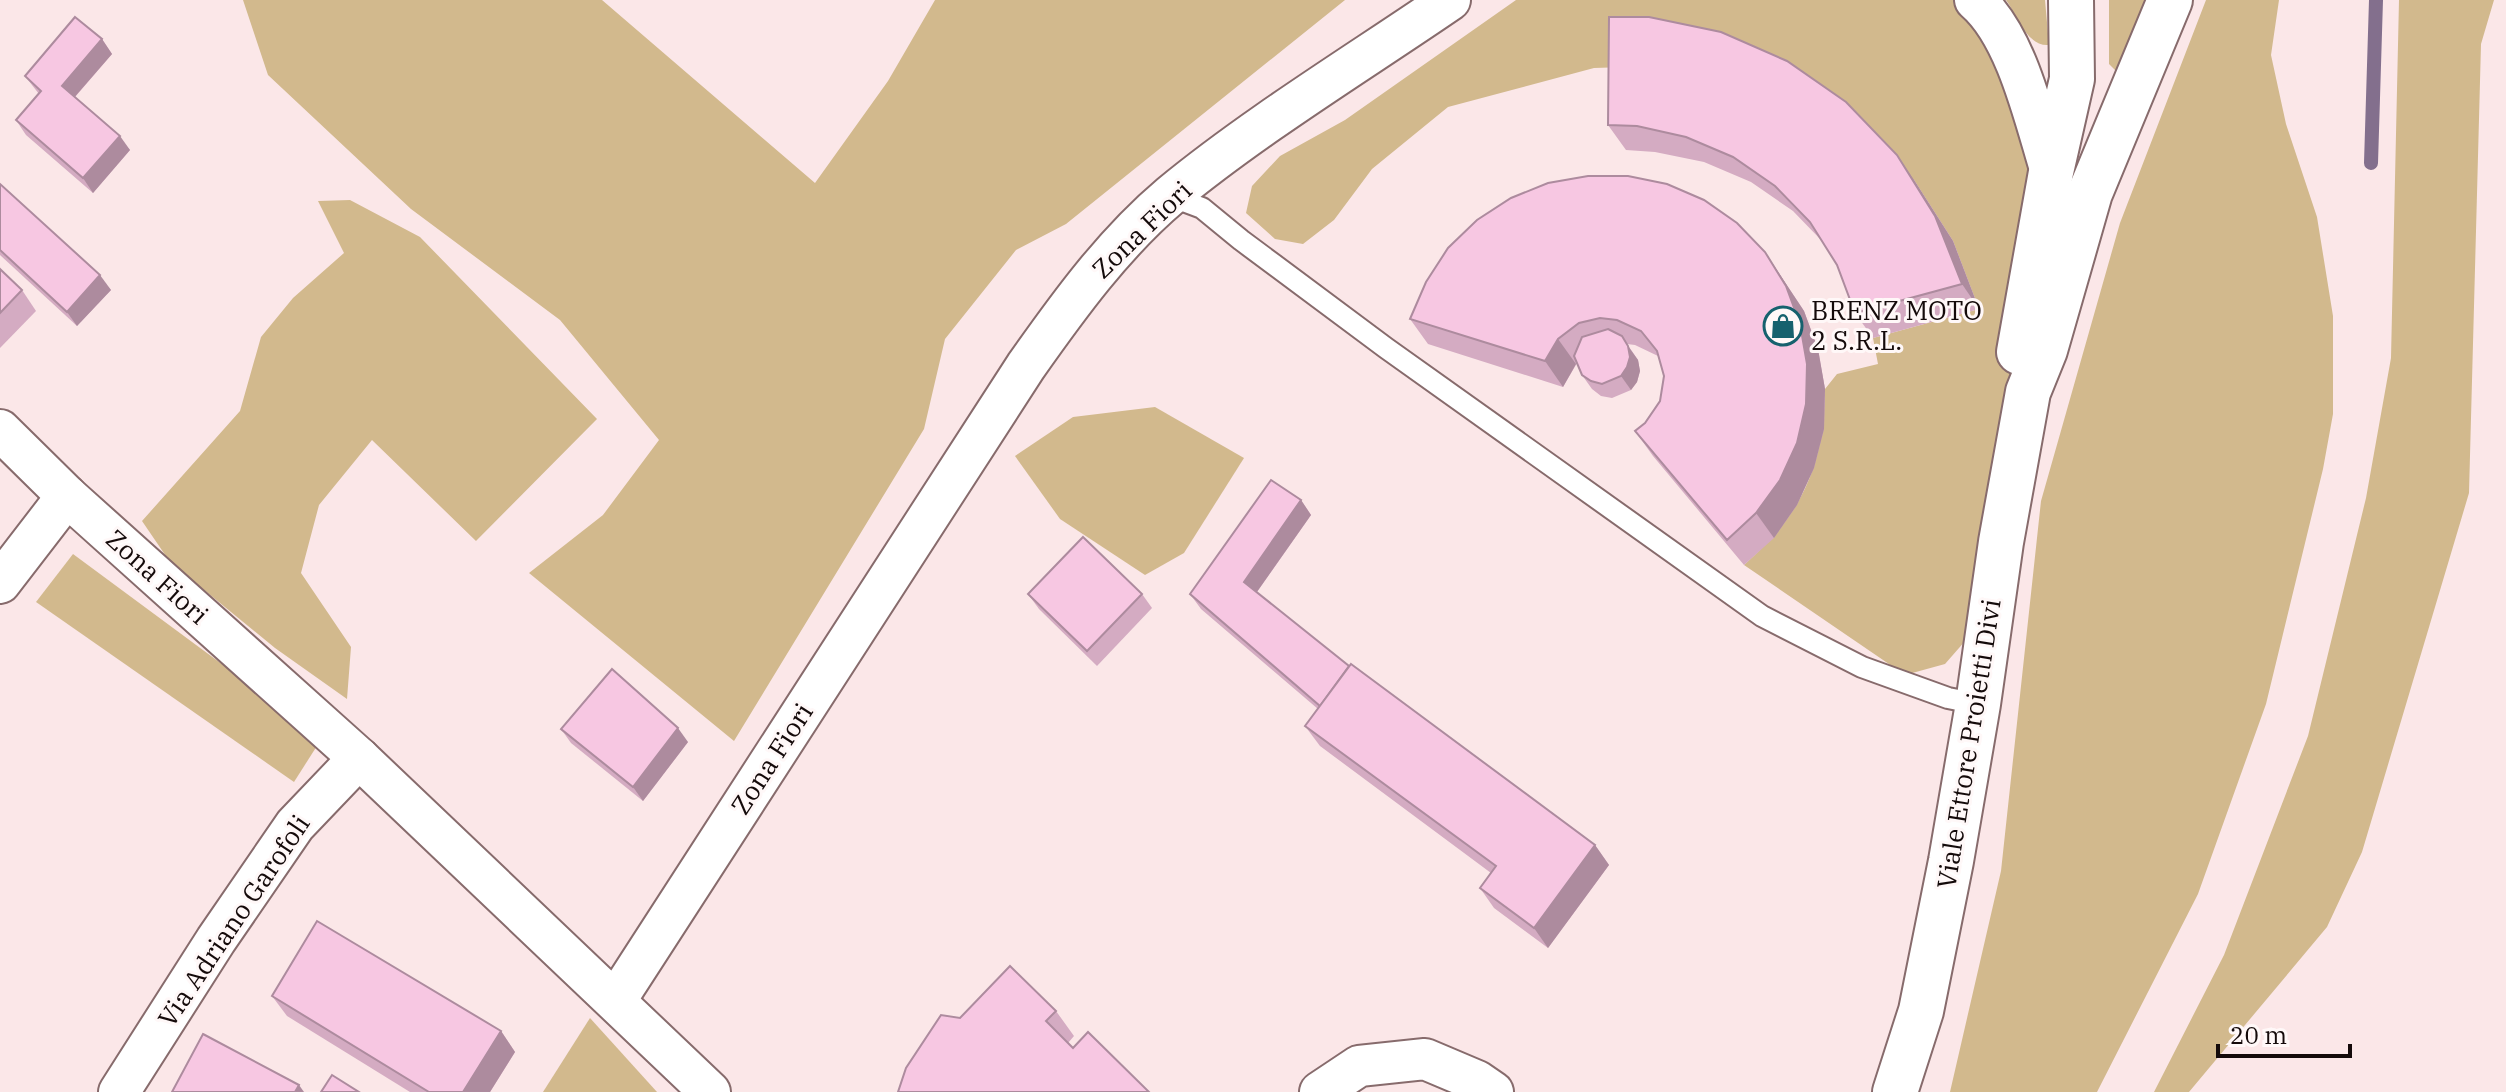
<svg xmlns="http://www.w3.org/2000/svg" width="2506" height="1092" font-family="'IBM Plex Serif',serif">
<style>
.green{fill:#d2b98d}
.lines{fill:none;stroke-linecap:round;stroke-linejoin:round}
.stream{stroke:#836f8d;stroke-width:14}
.lane-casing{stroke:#876b6c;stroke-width:24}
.street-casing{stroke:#876b6c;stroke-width:44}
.secondary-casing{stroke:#876b6c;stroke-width:48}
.lane{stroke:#fff;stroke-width:20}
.street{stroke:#fff;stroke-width:40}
.secondary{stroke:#fff;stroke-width:44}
.wall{fill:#d4abc2}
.shaded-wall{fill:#ad8b9e}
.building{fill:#f7c7e2;stroke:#ad8b9e;stroke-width:2}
.labels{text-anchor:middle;stroke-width:6;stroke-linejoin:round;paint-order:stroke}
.street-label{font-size:26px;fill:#140a0a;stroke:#fff8f8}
.poi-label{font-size:26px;fill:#140a0a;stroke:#fff8f8;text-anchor:start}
</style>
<rect width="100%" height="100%" fill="#fbe7e8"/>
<g class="green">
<path d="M 243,0 L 602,0 L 815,183 L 888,81 L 935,0 L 1345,0 L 1066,224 L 1016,250 L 945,339 L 924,429 L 734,741 L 529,573 L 603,515 L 659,440 L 560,320 L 411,209 L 268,75 Z"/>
<path d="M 1516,0 L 1956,0 L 2001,52 L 2024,128 L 2035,211 L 1973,632 L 1945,664 L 1905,675 L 1744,565 C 1803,512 1823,468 1825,389 L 1837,374 L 1878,364 L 1873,338 L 1979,309 L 1953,241 L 1914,180 L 1626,67 L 1594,68 L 1448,107 L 1372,169 L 1334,220 L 1303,244 L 1275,239 L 1246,213 L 1252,186 L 1280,156 L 1345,120 Z"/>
<path d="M 2006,0 L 2045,0 L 2049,45 C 2027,47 2017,15 2006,0 Z"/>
<path d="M 2109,0 L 2154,0 L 2126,61 L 2116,71 L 2109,64 Z"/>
<path d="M 2206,0 L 2279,0 L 2271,55 L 2286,124 L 2317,217 L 2333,316 L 2333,414 L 2323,469 L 2266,704 L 2198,894 L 2097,1092 L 1950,1092 L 2001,871 L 2041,501 L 2120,223 Z"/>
<path d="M 2399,0 L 2494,0 L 2481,44 L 2469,493 L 2362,852 L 2327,927 L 2189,1092 L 2154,1092 L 2224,955 L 2308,736 L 2366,498 L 2391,358 Z"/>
<path d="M 350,200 L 420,237 L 597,419 L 476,541 L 372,440 L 319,505 L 301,573 L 351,647 L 347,699 L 275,648 L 170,562 L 142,521 L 240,411 L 261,337 L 293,298 L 344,253 L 318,201 Z"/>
<path d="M 1155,407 L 1244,458 L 1184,553 L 1145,575 L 1060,519 L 1015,456 L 1073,417 Z"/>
<path d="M 73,554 L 322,738 L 294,782 L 36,602 Z"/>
<path d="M 590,1018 L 657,1092 L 543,1092 Z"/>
</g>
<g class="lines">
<path class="stream" d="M 2371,163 L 2376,0"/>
<g class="lane-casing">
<path id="lane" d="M 1170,196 L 1202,208 L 1241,240 L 1386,348 L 1762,616 L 1862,667 L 1948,698 L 1978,704"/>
</g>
<g class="street-casing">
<g id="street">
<path d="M 1975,0 C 2017,36 2035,121 2051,172"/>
<path d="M 0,430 L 67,496 L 359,758 L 710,1092"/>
<path d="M 0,583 L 67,496"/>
<path d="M 616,1000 L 1026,366 C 1069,305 1114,243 1171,195 C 1256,125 1358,63 1450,0"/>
<path d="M 119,1092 L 216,940 L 295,825 L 359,758"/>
<path d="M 1320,1092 L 1359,1066 L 1425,1059 L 1477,1081 L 1493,1092"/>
</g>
</g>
<g class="secondary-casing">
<g id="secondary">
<path d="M 2019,352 L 2051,172 L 2072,79 L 2071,0"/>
<path d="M 1895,1092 L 1921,1011 L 1951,861 L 1978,704 L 2001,542 L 2028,392 L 2045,350 L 2090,193 L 2170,0"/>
</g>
</g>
<use href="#lane" class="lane"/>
<use href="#street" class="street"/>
<use href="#secondary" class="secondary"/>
</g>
<g class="wall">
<path d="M 1609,17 L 1914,180 L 1953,241 L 1979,309 L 1873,338 L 1855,313 L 1837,265 L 1823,242 L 1793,211 L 1751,182 L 1704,162 L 1655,152 L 1626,150 L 1608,125 Z"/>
<path d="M 102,39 L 112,54 L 75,97 L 130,150 L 93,193 L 26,135 L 16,120 L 39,94 L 25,76 Z"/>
<path d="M 0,184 L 111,290 L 77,326 L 0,255 Z"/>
<path d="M 1765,252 L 1804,311 L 1818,349 L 1825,389 L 1824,429 L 1814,468 L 1797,505 L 1774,538 L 1744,565 L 1653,456 L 1635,431 L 1645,423 L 1660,401 L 1664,376 L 1658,356 L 1635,345 L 1627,344 L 1638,360 L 1640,371 L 1637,382 L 1631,390 L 1612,398 L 1601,396 L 1592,389 L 1582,375 L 1577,363 L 1563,387 L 1428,344 L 1410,319 Z"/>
<path d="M 0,269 L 22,290 L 36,311 L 0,348 Z"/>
<path d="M 1301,500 L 1311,515 L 1257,592 L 1349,666 L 1595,845 L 1609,865 L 1548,948 L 1494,908 L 1480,888 L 1491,873 L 1320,746 L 1305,726 L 1318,709 L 1201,609 L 1190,594 Z"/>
<path d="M 1028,594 L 1142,594 L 1152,608 L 1097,666 L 1039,609 Z"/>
<path d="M 561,729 L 688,742 L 643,801 L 571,743 Z"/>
<path d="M 272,996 L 501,1031 L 515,1052 L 490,1092 L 410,1092 L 287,1016 Z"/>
<path d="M 1056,1011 L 1074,1036 L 1068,1043 L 1073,1048 L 1149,1092 L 960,1018 Z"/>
</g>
<g class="shaded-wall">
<path d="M 102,39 L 112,54 L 72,100 L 62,86 Z"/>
<path d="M 120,136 L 130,150 L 93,193 L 83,178 Z"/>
<path d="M 1897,155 L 1914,180 L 1953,241 L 1979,309 L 1962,284 Z"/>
<path d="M 1765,252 L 1804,311 L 1818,349 L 1825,389 L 1824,429 L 1814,468 L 1797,505 L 1774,538 L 1756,513 Z"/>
<path d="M 100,275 L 111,290 L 77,326 L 67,312 Z"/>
<path d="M 1558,339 L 1576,364 L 1563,387 L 1545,361 Z"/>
<path d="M 1628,346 L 1638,360 L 1640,371 L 1637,382 L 1631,390 L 1621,376 Z"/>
<path d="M 1301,500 L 1311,515 L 1254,596 L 1244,582 Z"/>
<path d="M 678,728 L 688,742 L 643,801 L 633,787 Z"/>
<path d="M 1595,845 L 1609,865 L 1548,948 L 1534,928 Z"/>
<path d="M 501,1031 L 515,1052 L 490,1092 L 463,1092 Z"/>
<path d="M 299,1085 L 304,1092 L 295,1092 Z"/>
</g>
<g class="building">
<path d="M 75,17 L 102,39 L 62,86 L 120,136 L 83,178 L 16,120 L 41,91 L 25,76 Z"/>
<path d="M 1609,17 L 1649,17 L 1721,32 L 1787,61 L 1846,102 L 1897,155 L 1935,216 L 1962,284 L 1855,313 L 1837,265 L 1810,222 L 1775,186 L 1733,157 L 1686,137 L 1637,126 L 1608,125 Z"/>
<path d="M 1588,176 L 1628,176 L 1667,184 L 1704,200 L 1737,223 L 1765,252 L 1786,286 L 1800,324 L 1807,364 L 1806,404 L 1797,443 L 1780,480 L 1756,513 L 1727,540 L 1635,431 L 1645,423 L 1660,401 L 1664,376 L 1657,351 L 1641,331 L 1617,320 L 1600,318 L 1579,323 L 1558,339 L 1545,361 L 1410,319 L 1426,282 L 1448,248 L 1477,220 L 1511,198 L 1548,183 Z"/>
<path d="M 0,184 L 100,275 L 67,312 L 0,250 Z"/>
<path d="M 0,269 L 22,290 L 0,313 Z"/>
<path d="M 1608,329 L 1622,336 L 1628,346 L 1630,357 L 1627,367 L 1621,376 L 1602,384 L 1591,381 L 1582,375 L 1574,356 L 1582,337 Z"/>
<path d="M 1271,480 L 1301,500 L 1244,582 L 1349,666 L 1320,706 L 1190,594 Z"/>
<path d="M 1083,537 L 1142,594 L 1087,651 L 1028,594 Z"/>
<path d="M 1351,664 L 1595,845 L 1534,928 L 1480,888 L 1496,866 L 1305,726 Z"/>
<path d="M 612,669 L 678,728 L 633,787 L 561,729 Z"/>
<path d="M 317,921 L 501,1031 L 463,1092 L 429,1092 L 272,996 Z"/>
<path d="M 1010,966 L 1056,1011 L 1046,1021 L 1073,1048 L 1088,1032 L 1149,1092 L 898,1092 L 906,1068 L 941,1015 L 960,1018 Z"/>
<path d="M 203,1034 L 299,1085 L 295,1092 L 172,1092 Z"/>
<path d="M 332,1075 L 359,1092 L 321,1092 Z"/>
</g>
<defs>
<g id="shop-ring" transform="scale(2)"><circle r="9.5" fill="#fff8f8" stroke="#16616e" stroke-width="1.5"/><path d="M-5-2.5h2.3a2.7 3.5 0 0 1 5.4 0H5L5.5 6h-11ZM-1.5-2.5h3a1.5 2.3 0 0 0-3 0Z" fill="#16616e"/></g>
</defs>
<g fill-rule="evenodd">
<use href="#shop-ring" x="1783" y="326"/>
</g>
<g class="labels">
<g class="street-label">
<text transform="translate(1142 230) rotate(-44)" y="9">Zona Fiori</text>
<text transform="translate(157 577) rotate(42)" y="9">Zona Fiori</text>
<text transform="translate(1969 744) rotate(-81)" y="9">Viale Ettore Proietti Divi</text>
<text transform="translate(772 759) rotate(-57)" y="9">Zona Fiori</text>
<text transform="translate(234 921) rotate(-56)" y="9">Via Adriano Garofoli</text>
</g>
<g class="poi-label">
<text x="1811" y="320">BRENZ MOTO<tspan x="1811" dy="30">2 S.R.L.</tspan></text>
</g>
</g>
<path d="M2218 1044v12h132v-12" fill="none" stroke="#140a0a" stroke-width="4"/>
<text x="2230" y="1044" font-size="24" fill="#140a0a" stroke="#fff8f8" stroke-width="6" paint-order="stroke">20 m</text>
</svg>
